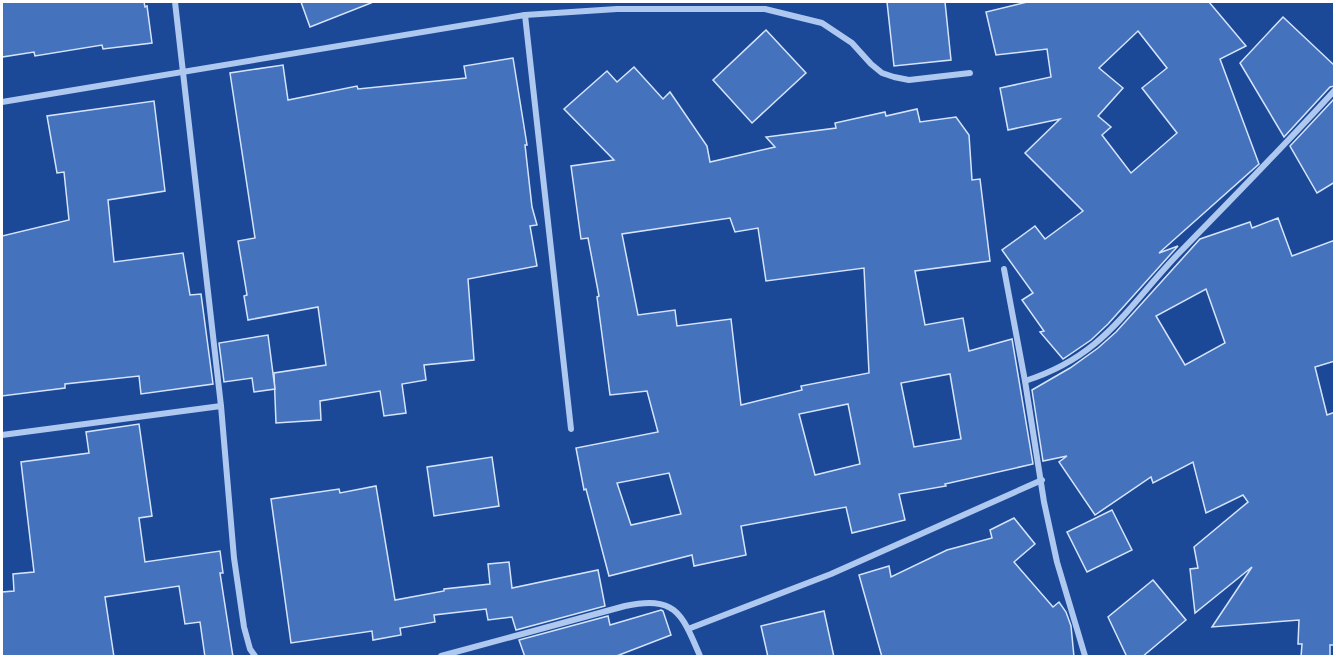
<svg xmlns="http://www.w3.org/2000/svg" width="1336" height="658" font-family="Rubik,sans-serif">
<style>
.building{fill:#4472bd;stroke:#d5e4fb;stroke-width:1.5;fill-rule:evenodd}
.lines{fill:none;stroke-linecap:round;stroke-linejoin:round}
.street{stroke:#aec8f0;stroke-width:6}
</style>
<rect width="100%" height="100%" fill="#1b4997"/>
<g class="building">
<path d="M 2,2 L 144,2 L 145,7 L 147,6 L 152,43 L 103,49 L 102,45 L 35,56 L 34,52 L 2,57 Z"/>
<path d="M 301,2 L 370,2 L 371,3 L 310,27 Z"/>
<path d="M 887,2 L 945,2 L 951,60 L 894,66 Z"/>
<path d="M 1027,2 L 1209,2 L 1246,46 L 1220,59 L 1259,164 L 1159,253 L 1178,246 L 1108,324 L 1091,340 L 1063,359 L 1040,332 L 1044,331 L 1022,300 L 1033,293 L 1002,250 L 1035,226 L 1045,239 L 1083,211 L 1025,153 L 1060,119 L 1008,130 L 1000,88 L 1051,77 L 1047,49 L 996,55 L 986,12 ZM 1138,31 L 1167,68 L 1142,88 L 1177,133 L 1131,173 L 1102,135 L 1111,127 L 1098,116 L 1123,88 L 1099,68 Z"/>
<path d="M 1283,17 L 1335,66 L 1335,86 L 1330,87 L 1284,137 L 1240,63 Z"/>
<path d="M 766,30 L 806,73 L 752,123 L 713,80 Z"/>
<path d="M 513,58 L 527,145 L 525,145 L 532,207 L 537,225 L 530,226 L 537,266 L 468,279 L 474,360 L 424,365 L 426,380 L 402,384 L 406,413 L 384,416 L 380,391 L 320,401 L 321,420 L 276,423 L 274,373 L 326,365 L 318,307 L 248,320 L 244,296 L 247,295 L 238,241 L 255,238 L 230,73 L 283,65 L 288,100 L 357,86 L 358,89 L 466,78 L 464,66 Z"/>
<path d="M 634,67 L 663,99 L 670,92 L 707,146 L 710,162 L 775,147 L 766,137 L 836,128 L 835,123 L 885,112 L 886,116 L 917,109 L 920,122 L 956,117 L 969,135 L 972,180 L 980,179 L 990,261 L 915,271 L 925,325 L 963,318 L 969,351 L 1012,339 L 1033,464 L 945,484 L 946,486 L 899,494 L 905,520 L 852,533 L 846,507 L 741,526 L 746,555 L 694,566 L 692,555 L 609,576 L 586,489 L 584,490 L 576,448 L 658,432 L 647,391 L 610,395 L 597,297 L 599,296 L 588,238 L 581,239 L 571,166 L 614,160 L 564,109 L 607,71 L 617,82 ZM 730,218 L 735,232 L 758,228 L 766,281 L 864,268 L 869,373 L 801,386 L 802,390 L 741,405 L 731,319 L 677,326 L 675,310 L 638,315 L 622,234 ZM 950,374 L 961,439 L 914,447 L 901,383 ZM 848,404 L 860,464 L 815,475 L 799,414 ZM 669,473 L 681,514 L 631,525 L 617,483 Z"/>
<path d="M 1335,98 L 1335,182 L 1317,193 L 1290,146 Z"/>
<path d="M 154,101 L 165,191 L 108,200 L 114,262 L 183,253 L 190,295 L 201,294 L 213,384 L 141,394 L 139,376 L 65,384 L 65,388 L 2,396 L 2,236 L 69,220 L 64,172 L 57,173 L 47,116 Z"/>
<path d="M 1278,218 L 1292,256 L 1335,240 L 1335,361 L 1315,367 L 1327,415 L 1335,412 L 1335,645 L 1330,645 L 1330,657 L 1301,657 L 1302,644 L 1298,644 L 1299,620 L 1212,627 L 1252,567 L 1195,613 L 1190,569 L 1198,568 L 1194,547 L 1248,502 L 1243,495 L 1206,513 L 1193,462 L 1153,483 L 1151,477 L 1095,515 L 1059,462 L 1067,456 L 1043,461 L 1032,390 L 1070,368 L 1098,348 L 1116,332 L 1200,239 L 1250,222 L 1252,228 ZM 1206,289 L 1225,343 L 1185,365 L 1156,316 Z"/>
<path d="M 268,335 L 275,389 L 254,392 L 252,378 L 224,382 L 219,343 Z"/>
<path d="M 139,424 L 152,516 L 139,518 L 145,562 L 220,551 L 223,573 L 220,573 L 233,657 L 205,657 L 200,622 L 185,624 L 179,586 L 105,597 L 114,657 L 2,657 L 2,592 L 14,591 L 13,574 L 34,572 L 21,462 L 89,453 L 86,432 Z"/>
<path d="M 492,457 L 499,506 L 434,516 L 427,467 Z"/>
<path d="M 376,486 L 395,600 L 444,591 L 444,589 L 490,584 L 488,564 L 509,562 L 512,588 L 598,570 L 605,606 L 516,630 L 512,617 L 488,620 L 486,609 L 434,615 L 435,622 L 400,628 L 401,635 L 373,640 L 372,631 L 291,643 L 271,499 L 339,489 L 340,493 Z"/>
<path d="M 1112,510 L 1132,550 L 1087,572 L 1067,532 Z"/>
<path d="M 1014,518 L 1035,544 L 1014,562 L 1053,607 L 1059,602 L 1066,612 L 1071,626 L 1074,657 L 882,657 L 859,575 L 889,566 L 891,577 L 947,550 L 992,538 L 990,530 Z"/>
<path d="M 1153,580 L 1186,620 L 1142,657 L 1127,657 L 1108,617 Z"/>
<path d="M 661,610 L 663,611 L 671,635 L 614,657 L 525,657 L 519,640 L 608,616 L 610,625 Z"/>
<path d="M 824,611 L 834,657 L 768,657 L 761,626 Z"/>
</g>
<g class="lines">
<g class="street">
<path d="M 175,2 L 221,406 L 234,558 L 244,627 L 250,649 L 255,656"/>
<path d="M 525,15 L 571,429"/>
<path d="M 2,102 L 525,15 L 617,9 L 765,9 L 822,23 L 852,43 L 871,64 L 882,73 L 894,77 L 909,80 L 970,73"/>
<path d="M 1004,269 L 1025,381 L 1044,502 L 1057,562 L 1085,656"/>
<path d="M 1025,381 C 1104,356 1126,308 1180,252 C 1232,199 1284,146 1334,91"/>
<path d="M 2,435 L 221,406"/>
<path d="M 688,629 L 831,574 L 1042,480"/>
<path d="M 441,656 L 625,606 C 676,595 682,614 700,656"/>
</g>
</g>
<rect width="1336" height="658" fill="none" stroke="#ffffff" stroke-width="6"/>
</svg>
